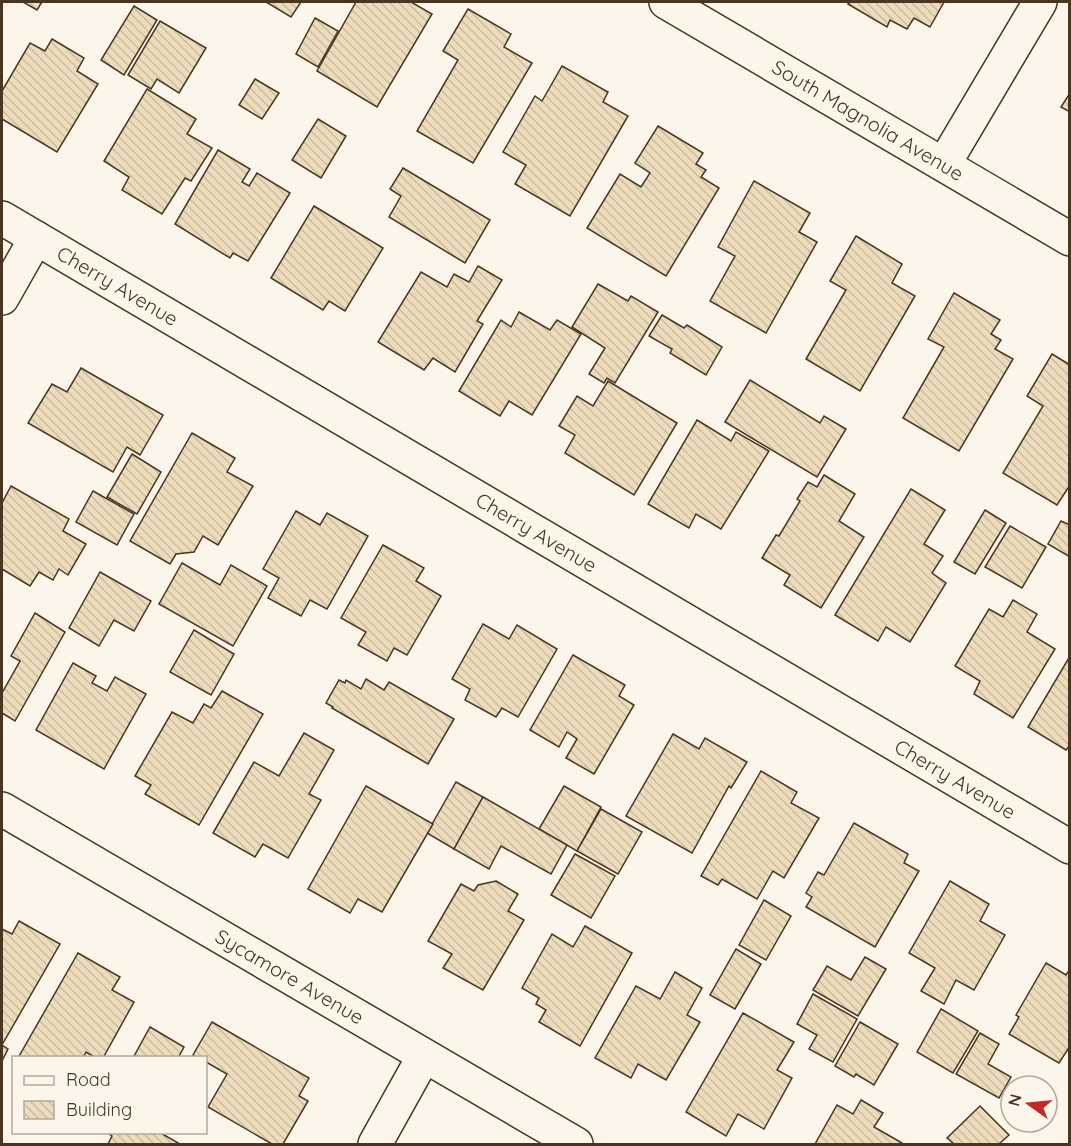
<svg xmlns="http://www.w3.org/2000/svg" width="1071" height="1146" font-family="Quicksand,sans-serif">
<style>
.building{fill:url(#building-back-hatch);stroke:#4a3520;stroke-width:1.5}
.lines{fill:none;stroke-linecap:round;stroke-linejoin:round}
.minor-casing{stroke:#4a3520;stroke-width:36}
.minor{stroke:#fbf6e9;stroke-width:33}
.labels{text-anchor:middle;stroke-width:4.5;stroke-linejoin:round;paint-order:stroke}
.street-label{font-size:20px;fill:#4a3520;stroke:#fbf6e9}
</style>
<defs>
<pattern id="building-back-hatch" width="6" height="6" patternUnits="userSpaceOnUse" patternTransform="scale(1.5)"><rect width="6" height="6" fill="#ecdcbc"/><path d="M-1 5l2 2M0 0l6 6M5-1l2 2" fill="none" stroke="#ccbda1"/></pattern>
</defs>
<rect width="100%" height="100%" fill="#fbf6e9"/>
<g class="building">
<path d="M 23,2 L 42,2 L 37,10 Z"/>
<path d="M 266,2 L 301,2 L 291,17 Z"/>
<path d="M 356,2 L 411,2 L 432,14 L 377,107 L 317,71 Z"/>
<path d="M 850,2 L 944,2 L 930,27 L 914,18 L 907,29 L 890,20 L 887,27 L 848,4 Z"/>
<path d="M 134,6 L 157,20 L 124,75 L 101,60 Z"/>
<path d="M 468,9 L 511,34 L 504,47 L 532,63 L 473,163 L 417,131 L 458,60 L 443,51 Z"/>
<path d="M 315,18 L 338,31 L 318,67 L 296,54 Z"/>
<path d="M 160,21 L 206,48 L 179,93 L 157,79 L 151,89 L 128,75 Z"/>
<path d="M 52,39 L 84,58 L 77,71 L 98,84 L 57,152 L 2,119 L 2,91 L 30,43 L 45,51 Z"/>
<path d="M 562,66 L 608,92 L 603,102 L 628,116 L 570,216 L 515,184 L 526,165 L 503,152 L 535,96 L 542,101 Z"/>
<path d="M 255,79 L 279,93 L 262,119 L 239,105 Z"/>
<path d="M 147,89 L 196,119 L 187,134 L 212,148 L 191,181 L 185,178 L 162,214 L 122,190 L 129,177 L 104,161 Z"/>
<path d="M 1070,93 L 1070,112 L 1061,107 Z"/>
<path d="M 318,119 L 346,136 L 321,178 L 292,160 Z"/>
<path d="M 658,126 L 703,153 L 696,164 L 706,170 L 701,177 L 719,188 L 666,276 L 587,228 L 620,174 L 641,187 L 650,173 L 635,163 Z"/>
<path d="M 218,150 L 250,169 L 242,182 L 249,186 L 257,173 L 290,193 L 248,261 L 233,253 L 230,258 L 175,224 Z"/>
<path d="M 403,168 L 490,220 L 465,263 L 389,217 L 401,196 L 390,189 Z"/>
<path d="M 754,181 L 810,213 L 799,232 L 817,242 L 766,333 L 710,301 L 735,256 L 718,247 Z"/>
<path d="M 314,206 L 383,248 L 345,311 L 329,301 L 323,310 L 271,278 Z"/>
<path d="M 856,236 L 902,264 L 892,283 L 915,296 L 860,391 L 806,359 L 846,290 L 830,281 Z"/>
<path d="M 478,266 L 502,280 L 477,321 L 483,324 L 455,372 L 433,358 L 424,370 L 378,342 L 421,272 L 447,287 L 454,274 L 469,282 Z"/>
<path d="M 598,284 L 628,301 L 631,296 L 658,312 L 615,383 L 607,378 L 604,383 L 589,374 L 605,348 L 572,327 Z"/>
<path d="M 954,293 L 1000,320 L 991,334 L 1001,340 L 995,349 L 1013,359 L 959,451 L 903,418 L 944,347 L 928,339 Z"/>
<path d="M 519,312 L 550,330 L 557,320 L 581,334 L 532,415 L 509,401 L 500,416 L 459,391 L 501,320 L 511,327 Z"/>
<path d="M 662,315 L 684,328 L 687,325 L 722,347 L 706,375 L 670,353 L 672,349 L 649,336 Z"/>
<path d="M 1052,354 L 1070,365 L 1070,485 L 1057,505 L 1003,473 L 1043,406 L 1027,396 Z"/>
<path d="M 81,368 L 163,415 L 140,455 L 127,447 L 113,472 L 28,423 L 52,384 L 67,392 Z"/>
<path d="M 750,380 L 820,423 L 824,416 L 846,429 L 817,477 L 725,422 Z"/>
<path d="M 608,381 L 677,423 L 634,495 L 565,453 L 575,435 L 559,426 L 577,396 L 593,406 Z"/>
<path d="M 697,420 L 731,441 L 736,432 L 769,451 L 721,529 L 696,514 L 689,528 L 648,504 Z"/>
<path d="M 192,433 L 235,458 L 227,472 L 253,486 L 218,545 L 203,536 L 194,552 L 176,554 L 170,564 L 130,541 Z"/>
<path d="M 132,454 L 161,472 L 137,514 L 107,497 Z"/>
<path d="M 824,475 L 855,494 L 839,521 L 864,537 L 821,608 L 784,585 L 790,575 L 762,558 L 776,535 L 779,536 L 800,501 L 797,499 L 808,482 L 817,487 Z"/>
<path d="M 11,486 L 69,519 L 63,531 L 86,544 L 68,575 L 59,569 L 53,580 L 39,572 L 30,586 L 2,569 L 2,503 Z"/>
<path d="M 911,489 L 945,510 L 924,544 L 943,556 L 932,573 L 946,583 L 910,642 L 886,627 L 878,641 L 835,615 Z"/>
<path d="M 93,491 L 134,514 L 117,545 L 76,522 Z"/>
<path d="M 985,510 L 1006,523 L 975,574 L 954,562 Z"/>
<path d="M 296,511 L 320,525 L 327,513 L 368,536 L 327,609 L 310,600 L 301,616 L 268,598 L 279,578 L 263,569 Z"/>
<path d="M 1061,521 L 1070,525 L 1070,557 L 1048,544 Z"/>
<path d="M 1010,526 L 1046,547 L 1022,588 L 985,567 Z"/>
<path d="M 383,545 L 424,568 L 416,581 L 441,596 L 407,655 L 394,648 L 387,661 L 358,645 L 366,632 L 341,618 Z"/>
<path d="M 182,563 L 220,585 L 231,565 L 267,586 L 233,646 L 159,604 Z"/>
<path d="M 100,572 L 151,601 L 134,631 L 114,620 L 99,646 L 69,628 Z"/>
<path d="M 1013,600 L 1037,614 L 1027,632 L 1055,649 L 1013,718 L 974,694 L 980,681 L 955,666 L 989,609 L 1003,617 Z"/>
<path d="M 35,613 L 65,632 L 15,721 L 2,713 L 2,693 L 20,661 L 11,656 Z"/>
<path d="M 483,624 L 509,639 L 517,625 L 557,649 L 518,717 L 502,708 L 496,717 L 465,700 L 470,689 L 452,679 Z"/>
<path d="M 194,630 L 234,654 L 211,695 L 170,672 Z"/>
<path d="M 573,655 L 625,685 L 619,696 L 634,705 L 594,774 L 566,758 L 577,739 L 567,732 L 559,747 L 530,730 Z"/>
<path d="M 1070,656 L 1070,745 L 1066,750 L 1028,727 Z"/>
<path d="M 73,663 L 96,676 L 92,683 L 107,691 L 115,677 L 146,694 L 104,769 L 36,730 Z"/>
<path d="M 366,679 L 384,690 L 389,682 L 454,719 L 428,764 L 332,708 L 333,707 L 326,703 L 339,680 L 345,683 L 346,680 L 361,689 Z"/>
<path d="M 222,691 L 263,714 L 199,825 L 145,794 L 151,785 L 135,776 L 172,712 L 193,723 L 204,704 L 211,708 Z"/>
<path d="M 304,733 L 334,750 L 309,794 L 321,800 L 288,858 L 263,844 L 255,857 L 213,833 L 254,762 L 279,776 Z"/>
<path d="M 673,734 L 699,749 L 705,738 L 747,762 L 731,788 L 729,786 L 692,853 L 626,816 Z"/>
<path d="M 761,771 L 797,792 L 791,803 L 819,818 L 784,878 L 773,871 L 757,899 L 722,879 L 718,885 L 701,876 Z"/>
<path d="M 456,782 L 483,797 L 454,849 L 427,833 Z"/>
<path d="M 366,786 L 433,824 L 382,912 L 358,899 L 350,913 L 308,889 Z"/>
<path d="M 564,786 L 601,807 L 577,851 L 539,829 Z"/>
<path d="M 483,797 L 567,845 L 551,874 L 501,846 L 489,869 L 454,849 Z"/>
<path d="M 601,809 L 642,832 L 618,874 L 577,851 Z"/>
<path d="M 854,823 L 908,854 L 904,863 L 919,871 L 875,947 L 806,907 L 812,897 L 806,893 L 818,872 L 824,875 Z"/>
<path d="M 575,854 L 615,876 L 591,918 L 551,895 Z"/>
<path d="M 496,881 L 518,894 L 508,911 L 524,920 L 483,990 L 443,968 L 452,954 L 428,941 L 461,884 L 474,891 L 478,885 Z"/>
<path d="M 950,881 L 989,904 L 980,921 L 1005,935 L 974,990 L 956,980 L 944,1004 L 921,991 L 935,968 L 909,953 Z"/>
<path d="M 764,900 L 791,916 L 766,960 L 739,945 Z"/>
<path d="M 19,921 L 60,944 L 2,1045 L 8,1049 L 2,1061 L 2,929 L 12,934 Z"/>
<path d="M 585,926 L 632,953 L 580,1046 L 539,1022 L 546,1010 L 536,1004 L 539,998 L 522,988 L 552,934 L 573,947 Z"/>
<path d="M 736,949 L 761,964 L 735,1009 L 710,995 Z"/>
<path d="M 78,953 L 120,977 L 112,990 L 134,1002 L 103,1058 L 96,1058 L 86,1052 L 83,1058 L 18,1058 Z"/>
<path d="M 865,957 L 886,969 L 858,1016 L 813,990 L 827,966 L 851,980 Z"/>
<path d="M 1046,963 L 1066,975 L 1070,969 L 1070,1046 L 1059,1063 L 1009,1034 L 1019,1017 L 1016,1015 Z"/>
<path d="M 675,972 L 702,988 L 687,1015 L 700,1022 L 666,1080 L 638,1064 L 631,1078 L 595,1058 L 636,986 L 660,999 Z"/>
<path d="M 813,994 L 857,1019 L 833,1062 L 809,1049 L 817,1035 L 797,1024 Z"/>
<path d="M 941,1009 L 978,1031 L 953,1073 L 917,1052 Z"/>
<path d="M 743,1013 L 794,1042 L 777,1070 L 792,1078 L 764,1129 L 738,1114 L 726,1136 L 686,1112 Z"/>
<path d="M 212,1022 L 309,1078 L 299,1096 L 308,1101 L 283,1144 L 272,1144 L 208,1107 L 227,1074 L 206,1062 L 206,1058 L 198,1058 L 193,1055 Z"/>
<path d="M 860,1022 L 898,1044 L 874,1085 L 856,1074 L 854,1077 L 835,1066 Z"/>
<path d="M 150,1027 L 184,1047 L 178,1058 L 133,1058 Z"/>
<path d="M 980,1033 L 999,1044 L 988,1064 L 1011,1077 L 999,1098 L 956,1074 Z"/>
<path d="M 861,1100 L 883,1113 L 874,1127 L 902,1143 L 901,1144 L 815,1144 L 837,1105 L 853,1114 Z"/>
<path d="M 980,1106 L 1009,1135 L 999,1144 L 954,1144 L 947,1138 Z"/>
<path d="M 106,1132 L 159,1132 L 180,1144 L 108,1144 L 112,1136 Z"/>
</g>
<g class="lines">
<g class="minor-casing">
<g id="minor">
<path id="s1" d="M 666,2 L 1070,239"/>
<path d="M 944,164 L 1040,2"/>
<path id="s2" d="M 2,218 L 1070,847"/>
<path d="M 2,298 L 36,238"/>
<path id="s3" d="M 2,809 L 576,1144"/>
<path d="M 375,1144 L 424,1056"/>
</g>
</g>
<use href="#minor" class="minor"/>
</g>
<g class="labels">
<g class="street-label">
<text dy="7" stroke="none"><textPath href="#s1" startOffset="234">South Magnolia Avenue</textPath></text>
<text dy="7" stroke="none"><textPath href="#s2" startOffset="134">Cherry Avenue</textPath></text>
<text dy="7" stroke="none"><textPath href="#s2" startOffset="620">Cherry Avenue</textPath></text>
<text dy="7" stroke="none"><textPath href="#s2" startOffset="1106">Cherry Avenue</textPath></text>
<text dy="7" stroke="none"><textPath href="#s3" startOffset="333">Sycamore Avenue</textPath></text>
</g>
</g>
<rect width="1071" height="1146" fill="none" stroke="#4a3520" stroke-width="6"/>
<rect x="12" y="1056" width="195" height="78" fill="#fbf6e9" stroke="#b4a999" stroke-width="1.5"/>
<rect x="24" y="1076" width="30" height="9" fill="#fbf6e9" stroke="#b4a999" stroke-width="1.5"/>
<text x="66" y="1086" font-size="18" fill="#4a3520">Road</text>
<rect x="24" y="1101" width="30" height="18" fill="url(#building-back-hatch)" stroke="#b4a999" stroke-width="1.5"/>
<text x="66" y="1116" font-size="18" fill="#4a3520">Building</text>
<g transform="translate(1029 1104) rotate(285)"><circle r="28" fill="#fbf6e9" stroke="#b4a999" stroke-width="1.5"/>
<path d="M0-4.5L10 22L0 15L-10 22Z" fill="#c62828"/>
<text y="-9" font-size="16" font-weight="bold" text-anchor="middle" fill="#4a3520">N</text>
</g>
</svg>
